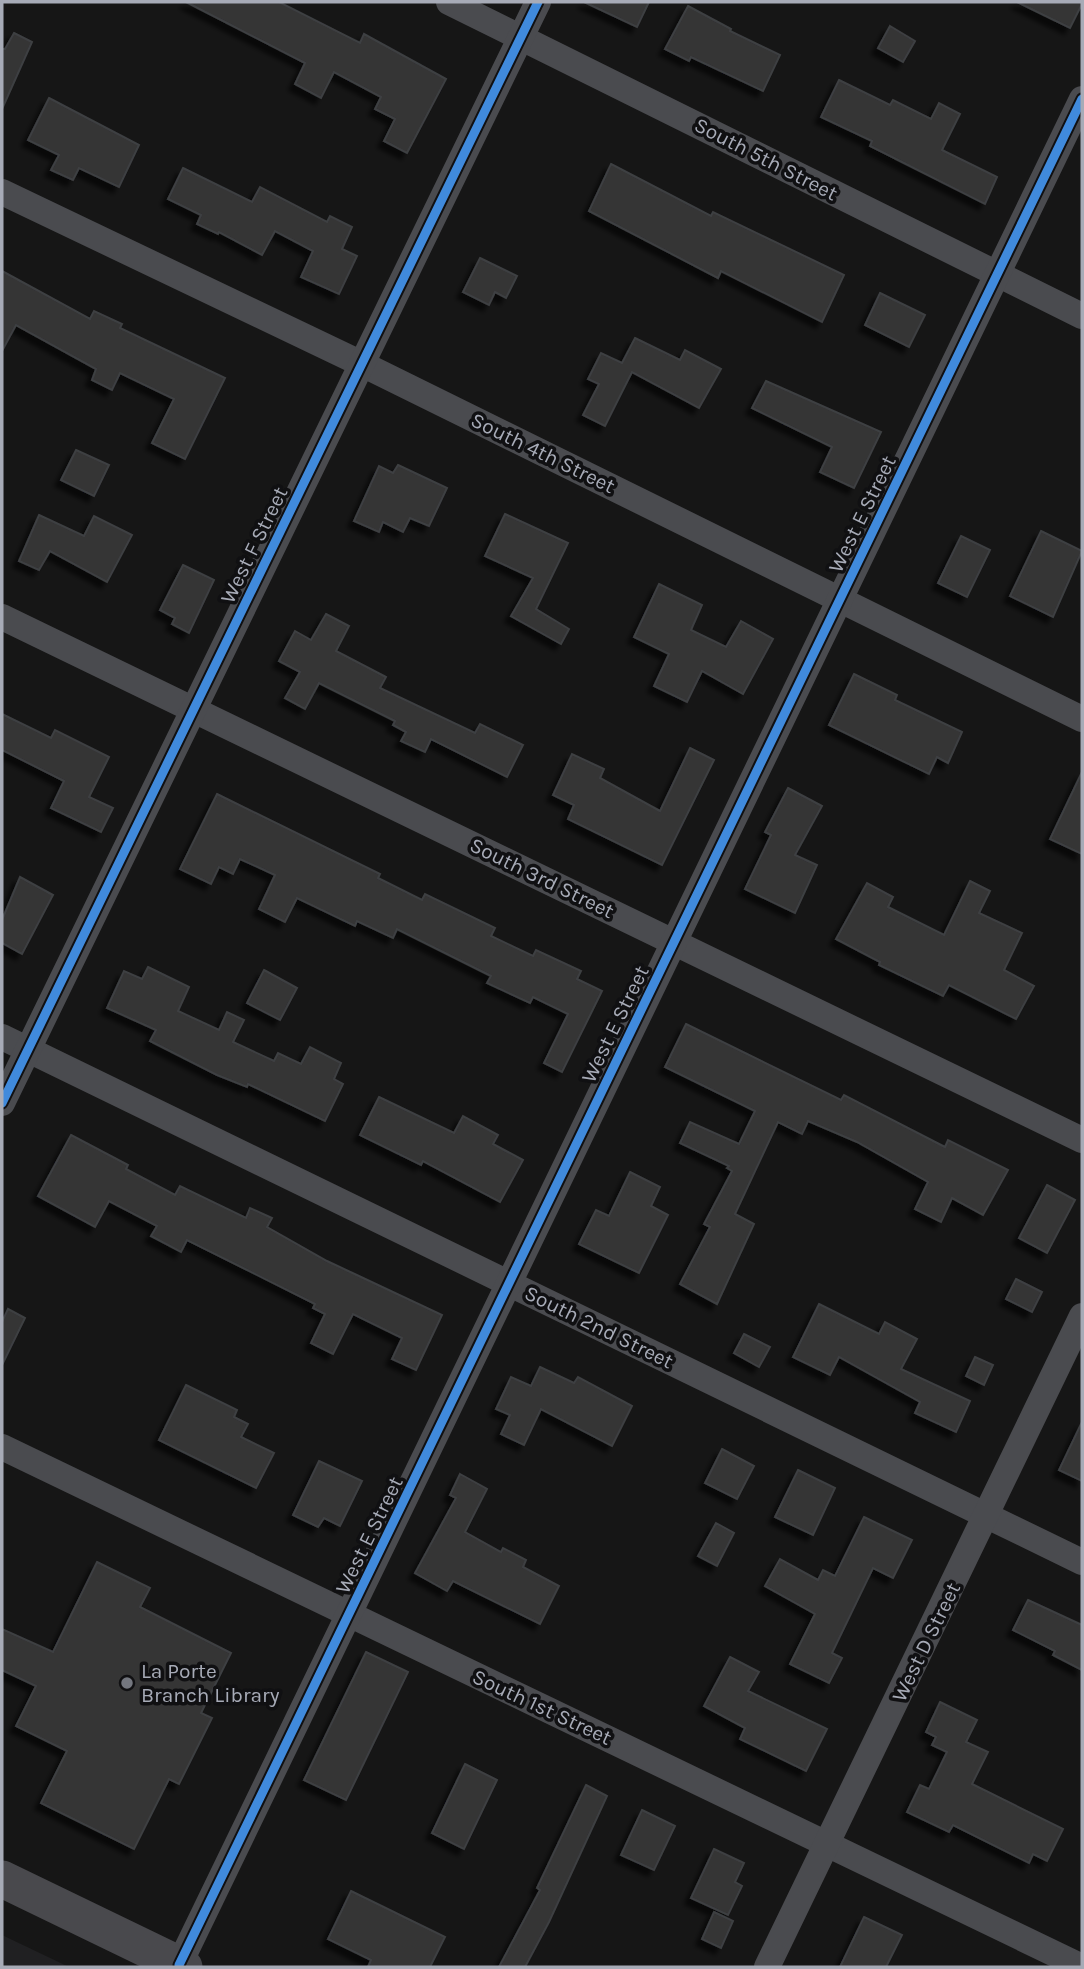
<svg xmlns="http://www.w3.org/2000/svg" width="1084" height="1969" font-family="Karla,sans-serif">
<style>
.built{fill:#202022}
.building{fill:#343435;stroke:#3e3f42;stroke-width:2;filter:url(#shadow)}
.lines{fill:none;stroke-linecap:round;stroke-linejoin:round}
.street{stroke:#4a4b4f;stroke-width:26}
.secondary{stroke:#49494d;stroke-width:37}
.cycleway-casing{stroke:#101012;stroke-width:13}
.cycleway{stroke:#408adc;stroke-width:9}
.poi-dot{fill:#74777f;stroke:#101012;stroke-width:2.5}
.labels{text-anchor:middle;stroke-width:7;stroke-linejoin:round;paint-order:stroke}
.street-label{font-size:21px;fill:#a7abb7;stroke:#101012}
.poi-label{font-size:21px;fill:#a7abb7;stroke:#101012;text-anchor:start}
</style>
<defs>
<filter id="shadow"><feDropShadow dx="-6" dy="6" stdDeviation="2" flood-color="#0009"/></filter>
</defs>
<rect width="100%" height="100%" fill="#161616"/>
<path class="built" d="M 2,1935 L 69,1967 L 2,1967 Z"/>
<g class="building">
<path d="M 186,2 L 279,2 L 360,43 L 364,34 L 446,79 L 407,153 L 384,141 L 395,119 L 375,109 L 381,97 L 334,72 L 321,98 L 295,84 L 305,63 Z"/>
<path d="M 584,2 L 649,2 L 637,27 Z"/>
<path d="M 1017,2 L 1082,2 L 1082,4 L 1070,28 Z"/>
<path d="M 688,6 L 731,29 L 730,31 L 780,55 L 763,91 L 691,57 L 689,61 L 665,49 Z"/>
<path d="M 890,26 L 915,41 L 903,62 L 878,48 Z"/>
<path d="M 14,33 L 32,42 L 2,109 L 2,49 L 5,49 Z"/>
<path d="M 839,80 L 890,105 L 893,100 L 931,119 L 939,103 L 960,114 L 942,150 L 997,177 L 985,204 L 870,146 L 872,141 L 821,117 Z"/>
<path d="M 49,98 L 139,145 L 119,187 L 79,168 L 73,180 L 51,170 L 59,155 L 28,140 Z"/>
<path d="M 611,164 L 711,216 L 713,212 L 844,275 L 822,322 L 721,271 L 718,278 L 589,211 Z"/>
<path d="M 183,168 L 252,202 L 260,187 L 327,222 L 330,216 L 352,227 L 342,249 L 357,256 L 339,294 L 301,277 L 313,251 L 275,231 L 262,255 L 219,232 L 218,234 L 197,224 L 201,215 L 168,199 Z"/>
<path d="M 480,258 L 517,276 L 506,298 L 495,292 L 489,305 L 463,292 Z"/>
<path d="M 2,271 L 90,319 L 94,311 L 122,324 L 120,328 L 225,378 L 185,459 L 152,443 L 174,399 L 120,373 L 112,390 L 92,380 L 96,369 L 16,325 L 2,351 Z"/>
<path d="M 880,293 L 925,315 L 909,347 L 865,325 Z"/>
<path d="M 635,338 L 680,360 L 685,350 L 721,369 L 699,408 L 632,372 L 605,426 L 583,415 L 599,384 L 588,379 L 601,353 L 622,363 Z"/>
<path d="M 766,381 L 881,432 L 854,488 L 820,472 L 832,447 L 752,408 Z"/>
<path d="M 76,450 L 109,465 L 94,496 L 61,480 Z"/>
<path d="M 398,465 L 447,488 L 429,526 L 410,518 L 403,532 L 383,522 L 379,532 L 354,521 L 379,466 L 393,473 Z"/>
<path d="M 505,514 L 568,543 L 536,609 L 569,629 L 561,644 L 511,616 L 533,578 L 485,556 Z"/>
<path d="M 39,515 L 84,536 L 94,516 L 132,535 L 107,582 L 50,551 L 39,570 L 19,561 Z"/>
<path d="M 1041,531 L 1082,551 L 1053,617 L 1010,596 Z"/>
<path d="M 961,536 L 990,550 L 967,597 L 938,583 Z"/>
<path d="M 183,565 L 214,580 L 189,633 L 172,624 L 175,618 L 160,610 Z"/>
<path d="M 659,584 L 702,605 L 691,630 L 726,647 L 741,621 L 773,639 L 743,694 L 702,671 L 687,702 L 654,686 L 669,654 L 634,637 Z"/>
<path d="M 326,614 L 349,626 L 336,651 L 386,677 L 380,688 L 475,733 L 480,724 L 523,745 L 507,777 L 431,739 L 425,752 L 401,741 L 406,732 L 393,725 L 395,721 L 319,683 L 305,709 L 285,698 L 300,672 L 279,661 L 295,631 L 311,640 Z"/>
<path d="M 854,674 L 897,695 L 895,700 L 962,732 L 948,763 L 937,757 L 929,774 L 829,725 Z"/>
<path d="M 2,714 L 51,738 L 55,730 L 109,757 L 89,797 L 113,808 L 101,832 L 51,808 L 64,781 L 2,750 Z"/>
<path d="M 690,748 L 714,760 L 662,865 L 568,819 L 574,805 L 553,795 L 572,754 L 604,769 L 600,778 L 660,811 Z"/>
<path d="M 1082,772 L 1082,854 L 1050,839 Z"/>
<path d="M 788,788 L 822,806 L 795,855 L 817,865 L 795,913 L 745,889 L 771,835 L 765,832 Z"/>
<path d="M 217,794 L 380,874 L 378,878 L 422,900 L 425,894 L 495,928 L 491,936 L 533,956 L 536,950 L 581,971 L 577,979 L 602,991 L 562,1072 L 544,1063 L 568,1014 L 533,997 L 530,1003 L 487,983 L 491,976 L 397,929 L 393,938 L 357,921 L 355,926 L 297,898 L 285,922 L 259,909 L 275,875 L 240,859 L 233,874 L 219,867 L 211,884 L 180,869 Z"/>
<path d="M 20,877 L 53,895 L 22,954 L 2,943 L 2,920 Z"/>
<path d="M 970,881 L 990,891 L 979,913 L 1022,933 L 1004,970 L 1034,986 L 1016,1019 L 949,985 L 943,996 L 879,965 L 880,962 L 836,939 L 867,883 L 893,897 L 888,907 L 944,935 Z"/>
<path d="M 148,967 L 189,987 L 178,1011 L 219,1030 L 227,1012 L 244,1020 L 233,1042 L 274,1061 L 278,1053 L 301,1064 L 310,1047 L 341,1063 L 334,1079 L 343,1084 L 325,1121 L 248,1084 L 247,1087 L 217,1075 L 150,1041 L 156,1030 L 107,1008 L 124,971 L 142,979 Z"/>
<path d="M 264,970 L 297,988 L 280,1020 L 247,1003 Z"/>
<path d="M 686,1024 L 841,1100 L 844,1095 L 945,1147 L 948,1140 L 1008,1170 L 983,1215 L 952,1198 L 941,1222 L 915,1209 L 928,1182 L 857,1142 L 808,1121 L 802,1134 L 778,1122 L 735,1214 L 754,1224 L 717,1304 L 680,1284 L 710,1227 L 704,1224 L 732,1171 L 727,1168 L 729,1166 L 680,1143 L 690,1122 L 739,1144 L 755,1111 L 665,1067 Z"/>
<path d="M 379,1097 L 454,1133 L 463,1116 L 498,1135 L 493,1144 L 523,1160 L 500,1202 L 423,1161 L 421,1165 L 360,1135 Z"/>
<path d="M 71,1135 L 128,1165 L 126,1169 L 175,1195 L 180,1186 L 246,1218 L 250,1208 L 272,1218 L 267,1227 L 327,1261 L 442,1315 L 416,1370 L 392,1359 L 402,1338 L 353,1314 L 333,1354 L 311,1343 L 325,1314 L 313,1308 L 315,1304 L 187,1240 L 181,1252 L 151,1236 L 157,1226 L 109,1201 L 95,1227 L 38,1196 Z"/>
<path d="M 630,1172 L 660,1187 L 651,1206 L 668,1215 L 639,1273 L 579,1244 L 596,1210 L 609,1216 Z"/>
<path d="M 1047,1185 L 1075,1200 L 1047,1253 L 1019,1238 Z"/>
<path d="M 1016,1279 L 1042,1292 L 1032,1312 L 1006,1299 Z"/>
<path d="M 819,1304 L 879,1334 L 885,1322 L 917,1339 L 901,1369 L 970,1401 L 956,1432 L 915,1413 L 920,1402 L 839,1357 L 830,1375 L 793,1357 Z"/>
<path d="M 8,1309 L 25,1318 L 2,1365 L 2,1322 Z"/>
<path d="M 744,1334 L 770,1347 L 759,1367 L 734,1353 Z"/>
<path d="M 975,1357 L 993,1365 L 984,1385 L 966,1376 Z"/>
<path d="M 540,1367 L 574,1383 L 578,1377 L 632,1406 L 612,1446 L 541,1409 L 524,1445 L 501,1434 L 510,1415 L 496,1409 L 511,1377 L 531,1386 Z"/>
<path d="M 186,1385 L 237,1410 L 234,1417 L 248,1424 L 241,1437 L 274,1453 L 256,1488 L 159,1440 Z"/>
<path d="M 1082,1422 L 1082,1481 L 1059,1470 Z"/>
<path d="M 722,1449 L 754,1466 L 737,1499 L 705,1483 Z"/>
<path d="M 319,1461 L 362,1481 L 340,1526 L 324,1518 L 318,1527 L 293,1515 Z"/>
<path d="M 798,1470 L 835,1488 L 813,1535 L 775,1517 Z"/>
<path d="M 460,1474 L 487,1489 L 465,1532 L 501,1552 L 503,1548 L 526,1560 L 523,1567 L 559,1586 L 540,1624 L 453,1581 L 447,1591 L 415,1573 L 456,1498 L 450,1495 Z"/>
<path d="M 864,1517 L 912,1540 L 893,1578 L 873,1568 L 832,1653 L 842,1658 L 829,1683 L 790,1664 L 815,1614 L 765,1586 L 780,1559 L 818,1580 L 823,1570 L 835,1576 Z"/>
<path d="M 716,1523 L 734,1533 L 717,1566 L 698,1556 Z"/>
<path d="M 97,1562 L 150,1588 L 140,1607 L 231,1653 L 201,1713 L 212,1718 L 179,1784 L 169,1779 L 134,1849 L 41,1803 L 67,1751 L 16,1726 L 36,1686 L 2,1670 L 2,1629 L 53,1652 Z"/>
<path d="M 1028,1600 L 1082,1625 L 1082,1670 L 1053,1655 L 1055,1651 L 1013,1630 Z"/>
<path d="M 366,1652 L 408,1672 L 346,1800 L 304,1780 Z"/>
<path d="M 730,1657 L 759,1672 L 748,1691 L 827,1729 L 806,1771 L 740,1739 L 745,1728 L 704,1706 Z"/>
<path d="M 940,1702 L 977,1720 L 966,1742 L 988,1752 L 972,1784 L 1063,1829 L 1047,1861 L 1033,1854 L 1029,1863 L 953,1825 L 949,1832 L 907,1812 L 920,1785 L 929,1789 L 947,1752 L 932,1745 L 936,1737 L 926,1732 Z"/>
<path d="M 465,1764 L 497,1780 L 464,1849 L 432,1833 Z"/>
<path d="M 586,1785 L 607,1796 L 549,1922 L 525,1967 L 499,1967 L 540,1890 L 537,1888 Z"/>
<path d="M 642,1810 L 675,1826 L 654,1870 L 621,1855 Z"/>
<path d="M 714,1849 L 744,1863 L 735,1882 L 742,1886 L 728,1915 L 691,1898 Z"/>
<path d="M 351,1891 L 445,1937 L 430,1967 L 368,1967 L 371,1960 L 328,1939 Z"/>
<path d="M 714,1912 L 733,1921 L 721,1948 L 702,1939 Z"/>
<path d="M 864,1917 L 902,1935 L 886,1967 L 840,1967 Z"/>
</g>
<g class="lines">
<g class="street">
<path d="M 449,2 L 1082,316"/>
<path d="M 2,192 L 362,364 L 1082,719"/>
<path d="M 2,617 L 1082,1140"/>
<path d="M 2,1037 L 1082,1562"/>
<path d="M 2,1103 L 538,2"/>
<path d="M 2,1447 C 361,1623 723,1791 1082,1967"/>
<path d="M 179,1965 L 1082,99"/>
<path d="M 767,1967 L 1082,1316"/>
</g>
<path class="secondary" d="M 2,1879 L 184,1967"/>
<g class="cycleway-casing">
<g id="cycleway">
<path d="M 2,1103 L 538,2"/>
<path d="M 179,1965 L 1082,99"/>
</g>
</g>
<use href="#cycleway" class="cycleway"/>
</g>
<circle class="poi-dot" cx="127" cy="1683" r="7"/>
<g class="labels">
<g class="street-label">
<text transform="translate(766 159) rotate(27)" y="7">South 5th Street</text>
<text transform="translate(543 453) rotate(26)" y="7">South 4th Street</text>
<text transform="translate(862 514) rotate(-64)" y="7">West E Street</text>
<text transform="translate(254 545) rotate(-64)" y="7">West F Street</text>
<text transform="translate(542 878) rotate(26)" y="7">South 3rd Street</text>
<text transform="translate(615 1024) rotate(-64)" y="7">West E Street</text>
<text transform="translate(599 1327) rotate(26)" y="7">South 2nd Street</text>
<text transform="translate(369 1535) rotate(-64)" y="7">West E Street</text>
<text transform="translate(926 1642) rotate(-64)" y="7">West D Street</text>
<text transform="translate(542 1707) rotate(25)" y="7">South 1st Street</text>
</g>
<g class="poi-label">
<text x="141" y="1678">La Porte<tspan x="141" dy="24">Branch Library</tspan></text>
</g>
</g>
<rect width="1084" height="1969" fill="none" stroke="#a7abb7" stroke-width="7"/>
</svg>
